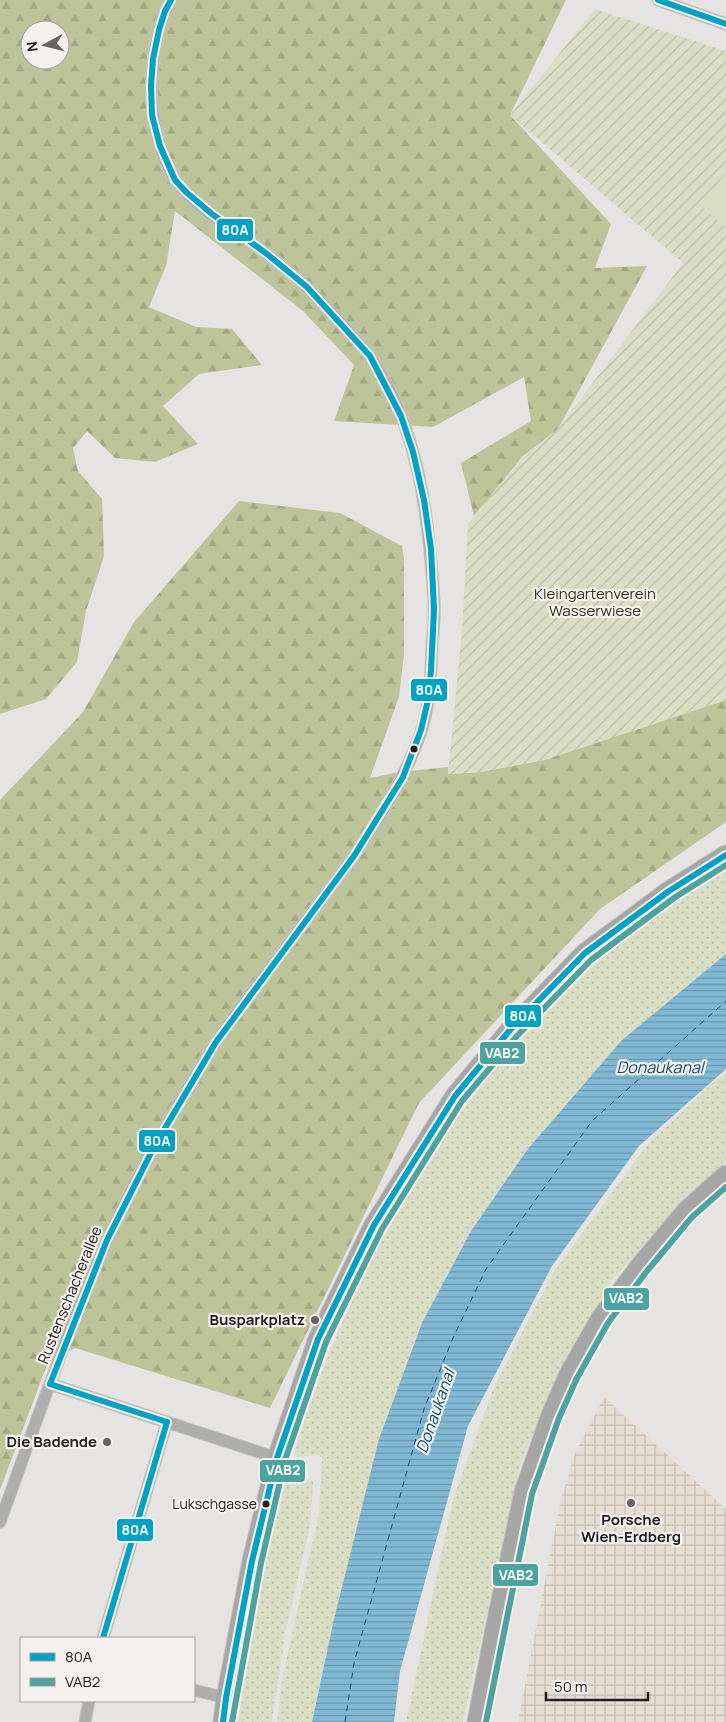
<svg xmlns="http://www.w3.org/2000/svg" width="726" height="1722" font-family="Manrope,sans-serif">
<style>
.industrial{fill:url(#industrial-grid)}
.grass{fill:url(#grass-dots)}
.forest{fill:url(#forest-firs);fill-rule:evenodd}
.garden{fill:url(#garden-furrows)}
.pitch{fill:#dadec5}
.water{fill:url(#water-rules)}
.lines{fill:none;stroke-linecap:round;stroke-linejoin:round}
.ferry{stroke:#0c4f6b;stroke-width:1;stroke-dasharray:6 5;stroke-linecap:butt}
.minor-casing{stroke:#c2c1c0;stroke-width:13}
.primary-casing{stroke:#c2c1c0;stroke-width:21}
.minor{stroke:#aeaead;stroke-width:11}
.primary{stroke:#a7a6a6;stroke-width:19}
.bus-1-casing{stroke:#f5f1ee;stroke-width:10}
.bus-2-casing{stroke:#f5f1ee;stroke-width:10}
.bus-1{stroke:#02a2c5;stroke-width:6}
.bus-2{stroke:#4ca39f;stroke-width:6}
.bus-dot{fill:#21201f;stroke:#f5f1ee;stroke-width:2}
.poi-dot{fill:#666563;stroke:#f5f1ee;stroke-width:2}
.labels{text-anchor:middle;stroke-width:4.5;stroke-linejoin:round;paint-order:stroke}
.bus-label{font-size:14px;fill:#21201f;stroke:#f5f1ee;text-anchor:end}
.park-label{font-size:15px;fill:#2f3413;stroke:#f5f1ee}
.street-label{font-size:15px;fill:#21201f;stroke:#f5f1ee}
.poi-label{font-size:15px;font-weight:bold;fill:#21201f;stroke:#f5f1ee;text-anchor:end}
.water-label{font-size:16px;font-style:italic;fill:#0c4f6b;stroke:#f5f1ee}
.line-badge{stroke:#f5f1ee;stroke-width:2}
.badge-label{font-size:14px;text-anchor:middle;font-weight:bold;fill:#fff}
</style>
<defs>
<pattern id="industrial-grid" width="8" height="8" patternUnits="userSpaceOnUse" patternTransform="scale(1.25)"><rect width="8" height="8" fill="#e7ded3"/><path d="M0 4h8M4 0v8" fill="none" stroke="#c6beb5"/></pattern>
<pattern id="grass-dots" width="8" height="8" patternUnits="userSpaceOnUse" patternTransform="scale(1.25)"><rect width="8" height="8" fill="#dadec5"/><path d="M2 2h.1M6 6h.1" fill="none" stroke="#bbbea9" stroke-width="1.8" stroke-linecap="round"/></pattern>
<pattern id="forest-firs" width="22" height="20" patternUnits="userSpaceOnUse" patternTransform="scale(1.25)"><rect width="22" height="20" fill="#bec49a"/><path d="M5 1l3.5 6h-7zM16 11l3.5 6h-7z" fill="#a3a884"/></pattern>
<pattern id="garden-furrows" width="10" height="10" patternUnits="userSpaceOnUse" patternTransform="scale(1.25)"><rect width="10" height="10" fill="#dadec5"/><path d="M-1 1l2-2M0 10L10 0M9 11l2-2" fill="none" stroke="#bbbea9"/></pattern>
<pattern id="water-rules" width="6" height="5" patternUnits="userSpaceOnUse" patternTransform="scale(1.25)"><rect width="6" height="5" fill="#81b9d5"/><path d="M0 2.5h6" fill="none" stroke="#6996ac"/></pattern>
</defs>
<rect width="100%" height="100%" fill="#e6e4e2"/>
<path class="industrial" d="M 604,1397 L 726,1509 L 726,1722 L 518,1722 L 560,1504 L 575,1453 Z"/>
<g class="grass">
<path d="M 726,870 L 726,954 L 622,1040 L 527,1150 L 471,1231 L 334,1619 L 312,1722 L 277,1722 L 282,1680 L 319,1512 L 322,1458 L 317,1455 L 298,1457 L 294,1454 C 350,1270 449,1094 594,965 C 635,929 681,900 726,870 Z"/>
<path d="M 726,1073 L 726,1161 L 612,1280 L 553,1387 L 520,1465 L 463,1722 L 406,1722 L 453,1499 L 494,1387 L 553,1273 L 647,1145 L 717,1079 Z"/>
<path d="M 310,1479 L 312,1480 L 313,1483 L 310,1526 L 283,1642 L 284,1643 L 272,1722 L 238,1722 L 265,1565 L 286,1481 L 295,1482 Z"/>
</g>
<g class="forest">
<path d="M 0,0 L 566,0 L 510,115 L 611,224 L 595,268 L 647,266 L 558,429 L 523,456 L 474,516 L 461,463 L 531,421 L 524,377 L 433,427 L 334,421 L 354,365 L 303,311 L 175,211 L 166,266 L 149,307 L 196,327 L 232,329 L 262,365 L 199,374 L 163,406 L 198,444 L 155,462 L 115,458 L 87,431 L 73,448 L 78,471 L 102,499 L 104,556 L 86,611 L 77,662 L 46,699 L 0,714 ZM 30,30 L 60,30 L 60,60 L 30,60 Z"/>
<path d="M 239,501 L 340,513 L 402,546 L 404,559 L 404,654 L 399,697 L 370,778 L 399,772 L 448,767 L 448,774 L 481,772 L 544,760 L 726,700 L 726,822 L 600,909 L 419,1103 L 270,1408 L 75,1348 L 48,1362 L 0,1490 L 0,800 L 83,712 L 134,622 Z"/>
</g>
<path class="garden" d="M 595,9 L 726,51 L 726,174 L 701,206 L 726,227 L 726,700 L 544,760 L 481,772 L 448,774 L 462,630 L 468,524 L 523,456 L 558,429 L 683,263 L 510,115 Z"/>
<path class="pitch" d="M 726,174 L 726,227 L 701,206 Z"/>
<path class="water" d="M 726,954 L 726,1069 L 639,1146 L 552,1266 L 468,1426 L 400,1671 L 394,1722 L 312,1722 L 334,1619 L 379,1439 L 422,1323 L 471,1231 L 527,1150 L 622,1040 Z"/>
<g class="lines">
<path class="ferry" d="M 345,1722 L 354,1663 L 424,1409 L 453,1338 L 486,1269 L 592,1121 L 726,1001"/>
<g class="minor-casing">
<g id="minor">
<path d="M 658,0 L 726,24"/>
<path d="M 50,1384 L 277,1458"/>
<path d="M 0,1522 C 47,1393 89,1262 157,1142 C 175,1110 194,1076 215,1044 C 238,1008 267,974 292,939 C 339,876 396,806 421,732 C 430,704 431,674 432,645 C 433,631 435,616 434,602 C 429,518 419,430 372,359 C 365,349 357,341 349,332 C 324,303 298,277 267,254 C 238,232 201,213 178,184 C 158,157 149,108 152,75 C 154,49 158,23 171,0"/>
<path d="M 103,1638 L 167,1422"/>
<path d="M 194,1690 L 226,1698"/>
<path d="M 85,1722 L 89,1701"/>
</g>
</g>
<g class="primary-casing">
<g id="primary">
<path d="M 223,1722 L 226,1698 L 252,1561 L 277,1458 L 318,1339 L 374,1225 L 455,1096 L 510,1030 L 585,953 L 669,891 L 726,855"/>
<path d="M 477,1722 L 496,1624 L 524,1492 L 551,1415 L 569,1374 L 601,1318 L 640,1266 L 686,1211 L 726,1175"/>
</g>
</g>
<use href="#minor" class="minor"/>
<use href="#primary" class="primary"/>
<g class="bus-1-casing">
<g id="bus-1">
<path d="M 658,0 L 726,24"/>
<path d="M 50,1384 L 107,1240 L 155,1145 L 216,1042 L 354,856 L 403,777 L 421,730 L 428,700 L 431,670 L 434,609 L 431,549 L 424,500 L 413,452 L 401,416 L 370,356 L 307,287 L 267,254 L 212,214 L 186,192 L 175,180 L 160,146 L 152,115 L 151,86 L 153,59 L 159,30 L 165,11 L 171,0"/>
<path d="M 50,1384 L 167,1422"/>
<path d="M 103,1638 L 167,1422"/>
<path d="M 223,1722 L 226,1698 L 252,1561 L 277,1458 L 318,1339 L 374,1225 L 455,1096 L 510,1030 L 585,953 L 669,891 L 726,855"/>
</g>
</g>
<g class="bus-2-casing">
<g id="bus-2">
<path d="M 232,1722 L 261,1563 L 285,1460 L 326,1342 L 382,1229 L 462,1101 L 517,1036 L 591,960 L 674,898 L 726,865"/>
<path d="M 486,1722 L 532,1494 L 559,1418 L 577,1378 L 608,1323 L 647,1271 L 692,1217 L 726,1187"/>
</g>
</g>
<use href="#bus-1" class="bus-1"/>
<use href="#bus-2" class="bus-2"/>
</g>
<g class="bus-dot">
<circle cx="414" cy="749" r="4.5"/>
<circle cx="266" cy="1504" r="4.5"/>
</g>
<g class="poi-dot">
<circle cx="315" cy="1320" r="5"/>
<circle cx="107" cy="1442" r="5"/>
<circle cx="631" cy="1503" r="5"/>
</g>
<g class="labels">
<g class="bus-label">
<text x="257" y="1509">Lukschgasse</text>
</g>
<g class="park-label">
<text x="595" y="599">Kleingartenverein<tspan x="595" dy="17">Wasserwiese</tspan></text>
</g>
<g class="street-label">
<text transform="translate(70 1295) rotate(-68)" y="5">Rustenschacherallee</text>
</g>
<g class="poi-label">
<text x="305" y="1325">Busparkplatz</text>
<text x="97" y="1447">Die Badende</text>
<text x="631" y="1525" text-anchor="middle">Porsche<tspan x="631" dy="17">Wien-Erdberg</tspan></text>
</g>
<g class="water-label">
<text x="660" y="1073">Donaukanal</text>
<text transform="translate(435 1411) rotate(-71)" y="6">Donaukanal</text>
</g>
</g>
<g class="line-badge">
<rect x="216" y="218" width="38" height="24" rx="5" fill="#02a2c5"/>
<rect x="410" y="678" width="38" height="24" rx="5" fill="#02a2c5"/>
<rect x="504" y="1004" width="38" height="24" rx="5" fill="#02a2c5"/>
<rect x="479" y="1041" width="47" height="24" rx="5" fill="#4ca39f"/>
<rect x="138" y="1129" width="38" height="24" rx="5" fill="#02a2c5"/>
<rect x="603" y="1287" width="47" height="24" rx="5" fill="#4ca39f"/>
<rect x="259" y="1459" width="47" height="24" rx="5" fill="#4ca39f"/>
<rect x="116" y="1518" width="38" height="24" rx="5" fill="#02a2c5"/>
<rect x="492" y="1563" width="47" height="24" rx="5" fill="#4ca39f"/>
</g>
<g class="badge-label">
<text x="235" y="235">80A</text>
<text x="429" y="695">80A</text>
<text x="523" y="1021">80A</text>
<text x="502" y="1058">VAB2</text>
<text x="157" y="1146">80A</text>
<text x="626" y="1303">VAB2</text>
<text x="283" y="1475">VAB2</text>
<text x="135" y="1535">80A</text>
<text x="516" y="1580">VAB2</text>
</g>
<rect x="20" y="1637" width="175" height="65" fill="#f5f1ee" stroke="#a09d9b"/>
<rect x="30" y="1653" width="25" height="8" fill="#02a2c5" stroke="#a09d9b"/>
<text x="65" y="1662" font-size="15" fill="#21201f">80A</text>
<rect x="30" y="1678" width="25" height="8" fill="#4ca39f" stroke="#a09d9b"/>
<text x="65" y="1687" font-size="15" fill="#21201f">VAB2</text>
<g transform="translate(45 45) rotate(263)"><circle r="24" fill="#f5f1ee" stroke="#a09d9b"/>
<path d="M0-4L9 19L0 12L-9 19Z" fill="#666563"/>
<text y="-8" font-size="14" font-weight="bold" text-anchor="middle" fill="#21201f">N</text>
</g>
<path d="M546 1692v8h102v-8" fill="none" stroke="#21201f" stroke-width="2.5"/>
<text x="554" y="1692" font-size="15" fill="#21201f" stroke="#f5f1ee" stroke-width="4" paint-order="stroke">50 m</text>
</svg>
